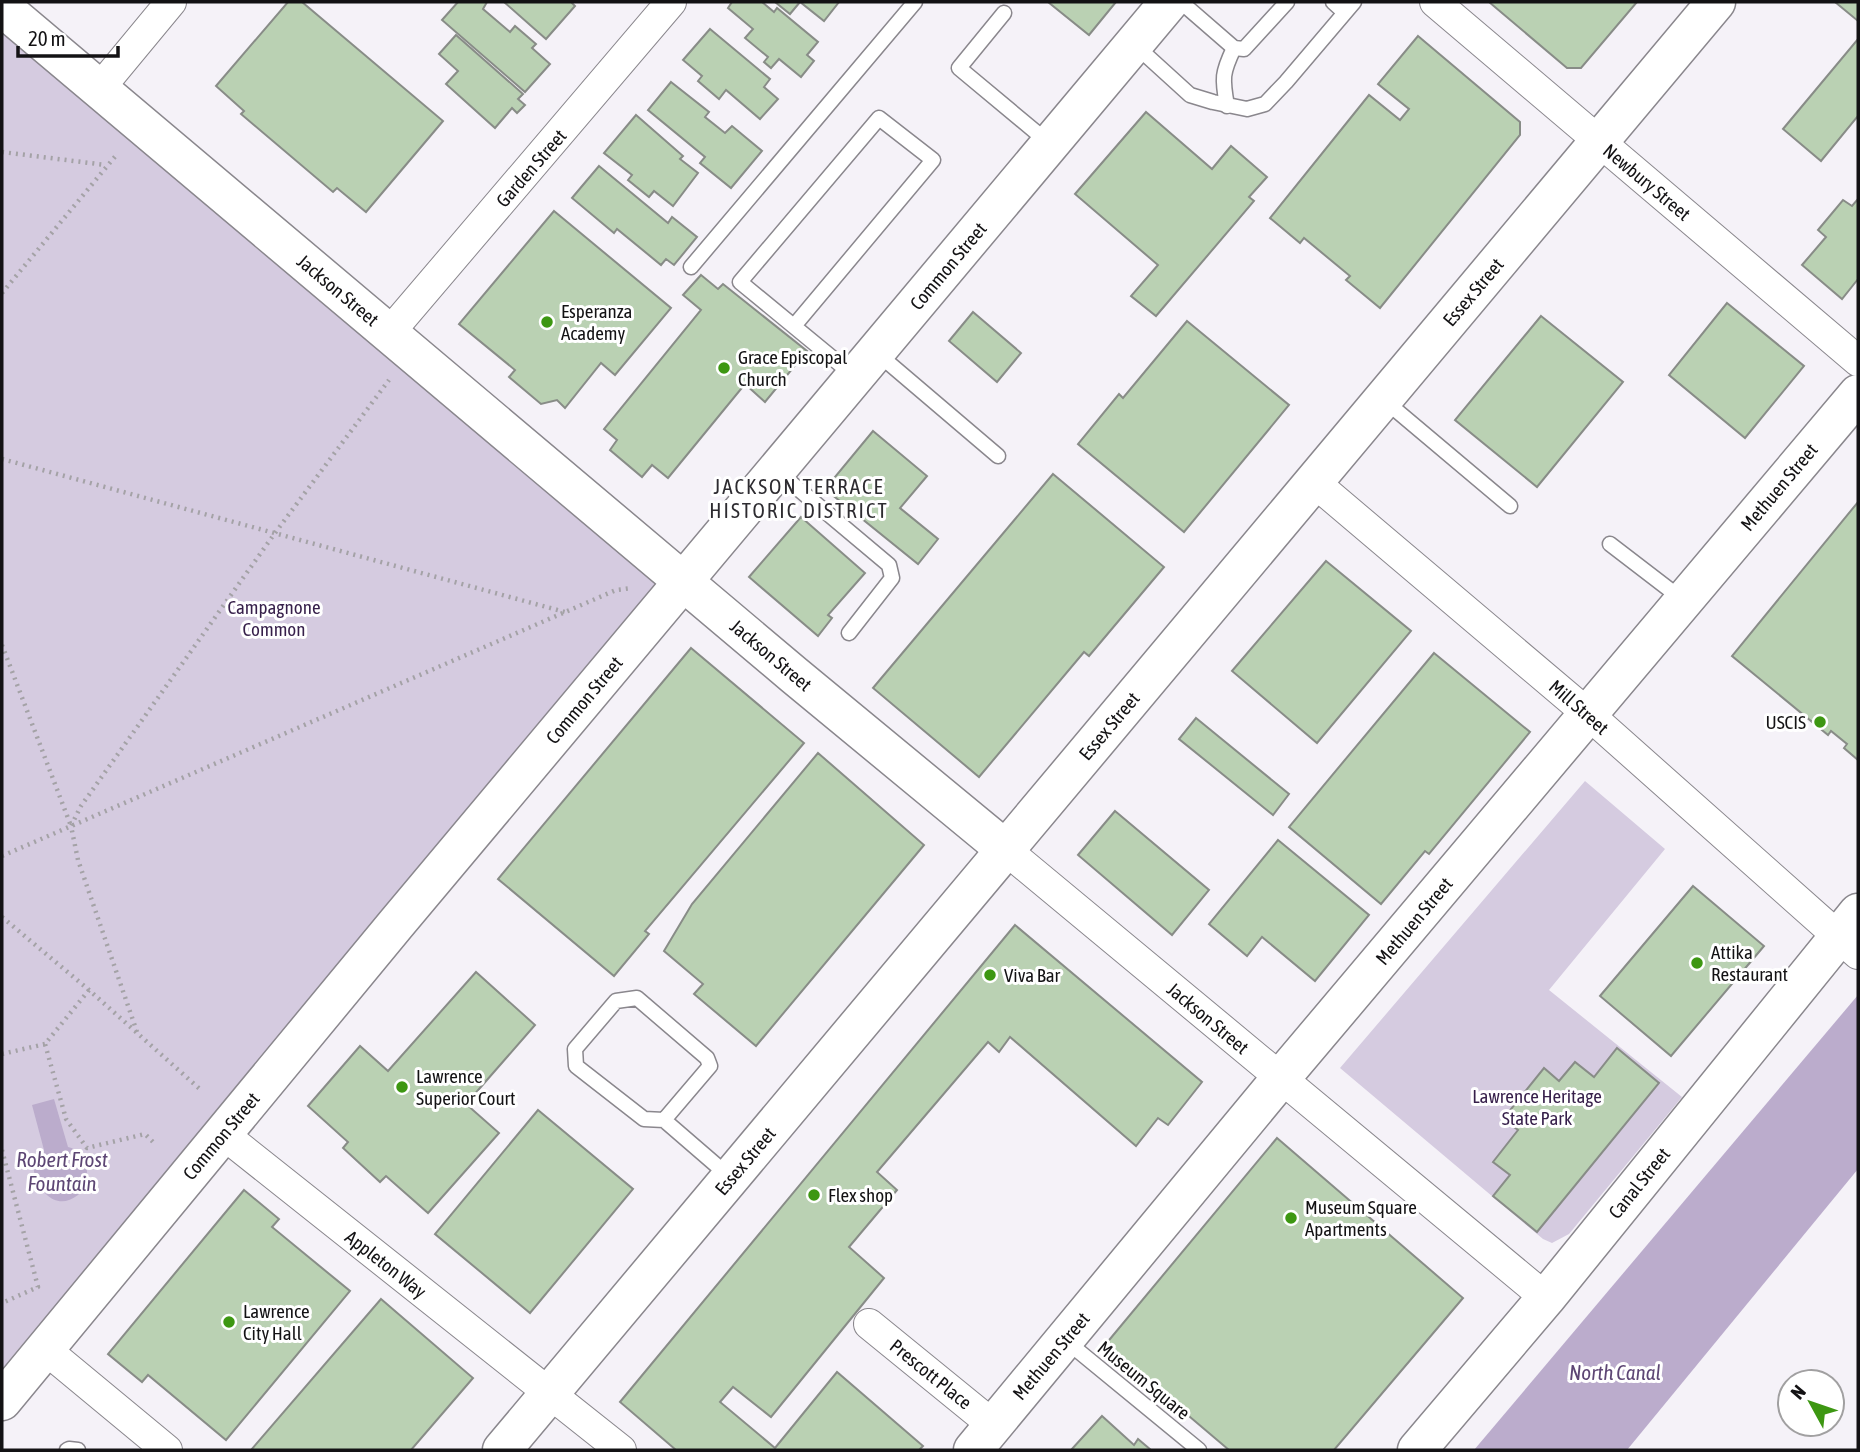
<svg xmlns="http://www.w3.org/2000/svg" width="1860" height="1452" font-family="'Asap Condensed',sans-serif">
<style>
.green{fill:#d5cbe0}
.water{fill:#bbaccc}
.building{fill:#bad1b3;stroke:#888c87;stroke-width:2}
.lines{fill:none;stroke-linecap:round;stroke-linejoin:round}
.lane-casing{stroke:#8a878d;stroke-width:17}
.street-casing{stroke:#8a878d;stroke-width:32}
.secondary-casing{stroke:#8a878d;stroke-width:41}
.path{stroke:#a4a2a6;stroke-width:4.5;stroke-dasharray:2 5;stroke-linecap:butt}
.lane{stroke:#fff;stroke-width:14}
.street{stroke:#fff;stroke-width:30}
.secondary{stroke:#fff;stroke-width:38}
.poi-dot{fill:#3d9712;stroke:#fff;stroke-width:2.5}
.labels{text-anchor:middle;stroke-width:6;stroke-linejoin:round;paint-order:stroke}
.street-label{font-size:19px;fill:#131214;stroke:#fff}
.poi-label{font-size:19px;fill:#131214;stroke:#fff;text-anchor:start}
.park-label{font-size:19px;fill:#361f4a;stroke:#fff}
.neighbourhood-label{font-size:21px;letter-spacing:2px;fill:#2d2b30;stroke:#fff}
.water-label{font-size:21px;font-style:italic;fill:#5d4674;stroke:#fff}
</style>
<rect width="100%" height="100%" fill="#f5f2f8"/>
<g class="green">
<path d="M 2,22 L 657,585 L 2,1376 Z"/>
<path d="M 1585,781 L 1665,849 L 1549,990 L 1682,1097 L 1569,1234 L 1552,1243 L 1543,1239 L 1340,1068 Z"/>
</g>
<g class="water">
<path d="M 1858,995 L 1858,1169 L 1627,1450 L 1474,1450 Z"/>
<path d="M 54,1099 L 68,1147 C 88,1151 94,1181 78,1195 C 59,1210 43,1196 36,1178 C 31,1167 35,1158 44,1150 L 32,1105 Z"/>
</g>
<g class="building">
<path d="M 288,2 L 302,2 L 443,121 L 366,212 L 337,188 L 333,192 L 241,114 L 244,111 L 216,86 Z"/>
<path d="M 458,2 L 487,2 L 483,9 L 510,32 L 515,26 L 536,44 L 532,48 L 550,64 L 525,92 L 442,20 Z"/>
<path d="M 504,2 L 571,2 L 575,6 L 546,39 Z"/>
<path d="M 732,2 L 762,2 L 774,12 L 777,8 L 818,42 L 807,55 L 814,61 L 801,77 L 779,59 L 771,68 L 764,62 L 768,57 L 745,38 L 753,29 L 728,8 Z"/>
<path d="M 775,2 L 839,2 L 824,21 L 800,2 L 790,14 Z"/>
<path d="M 1048,2 L 1116,2 L 1089,35 Z"/>
<path d="M 1489,2 L 1637,2 L 1581,68 L 1567,68 Z"/>
<path d="M 1835,2 L 1858,2 L 1858,21 Z"/>
<path d="M 710,29 L 770,79 L 764,87 L 778,99 L 760,119 L 726,90 L 719,99 L 698,81 L 702,76 L 683,60 Z"/>
<path d="M 456,35 L 523,94 L 518,99 L 525,105 L 517,113 L 512,108 L 495,128 L 446,84 L 458,71 L 439,54 Z"/>
<path d="M 1418,36 L 1520,122 L 1520,135 L 1380,308 L 1346,280 L 1350,276 L 1304,238 L 1300,243 L 1270,218 L 1369,95 L 1400,120 L 1409,109 L 1378,84 Z"/>
<path d="M 1858,39 L 1858,116 L 1821,161 L 1783,129 Z"/>
<path d="M 671,82 L 709,112 L 705,117 L 725,133 L 732,126 L 762,151 L 731,188 L 700,163 L 705,157 L 648,110 Z"/>
<path d="M 1146,112 L 1212,169 L 1231,146 L 1267,177 L 1249,197 L 1254,201 L 1156,316 L 1131,296 L 1158,265 L 1075,194 Z"/>
<path d="M 636,115 L 683,156 L 680,159 L 698,173 L 673,206 L 654,191 L 649,197 L 628,180 L 632,175 L 604,153 Z"/>
<path d="M 599,166 L 668,223 L 672,217 L 697,237 L 674,265 L 666,259 L 661,265 L 617,229 L 614,233 L 572,198 Z"/>
<path d="M 1858,199 L 1858,279 L 1842,299 L 1802,265 L 1826,237 L 1818,230 L 1843,200 L 1852,206 Z"/>
<path d="M 554,211 L 671,308 L 615,375 L 601,363 L 565,408 L 557,400 L 541,404 L 509,377 L 515,370 L 459,324 Z"/>
<path d="M 701,275 L 718,289 L 723,284 L 807,351 L 765,402 L 745,384 L 668,478 L 652,465 L 642,477 L 610,450 L 617,440 L 604,429 L 701,310 L 683,295 Z"/>
<path d="M 1727,303 L 1804,366 L 1745,438 L 1669,375 Z"/>
<path d="M 973,312 L 1021,353 L 997,382 L 949,341 Z"/>
<path d="M 1541,316 L 1623,382 L 1537,487 L 1455,420 Z"/>
<path d="M 1187,321 L 1289,405 L 1184,532 L 1078,444 L 1119,394 L 1123,398 Z"/>
<path d="M 873,431 L 927,476 L 900,508 L 938,539 L 918,564 L 825,489 Z"/>
<path d="M 1053,474 L 1164,567 L 1089,656 L 1084,652 L 979,777 L 873,688 Z"/>
<path d="M 1858,502 L 1858,760 L 1844,748 L 1847,744 L 1831,731 L 1828,735 L 1732,656 Z"/>
<path d="M 801,517 L 865,573 L 828,615 L 832,618 L 818,636 L 749,577 Z"/>
<path d="M 1326,561 L 1411,631 L 1317,743 L 1232,671 Z"/>
<path d="M 691,648 L 804,743 L 645,931 L 649,934 L 614,976 L 498,879 Z"/>
<path d="M 1434,653 L 1530,732 L 1429,854 L 1425,851 L 1381,904 L 1289,827 Z"/>
<path d="M 1196,718 L 1289,794 L 1273,815 L 1179,739 Z"/>
<path d="M 818,753 L 924,845 L 756,1046 L 694,994 L 703,984 L 664,951 L 692,904 Z"/>
<path d="M 1115,811 L 1209,890 L 1172,935 L 1078,855 Z"/>
<path d="M 1278,840 L 1369,915 L 1315,981 L 1262,937 L 1247,956 L 1209,924 Z"/>
<path d="M 1693,886 L 1764,946 L 1671,1056 L 1600,996 Z"/>
<path d="M 1015,925 L 1202,1082 L 1168,1125 L 1158,1118 L 1136,1146 L 1010,1037 L 999,1052 L 988,1042 L 877,1172 L 897,1190 L 849,1247 L 884,1278 L 771,1417 L 733,1387 L 720,1402 L 775,1448 L 837,1372 L 923,1446 L 919,1450 L 676,1450 L 620,1402 Z"/>
<path d="M 476,972 L 535,1025 L 466,1104 L 499,1133 L 428,1213 L 386,1176 L 380,1182 L 343,1148 L 348,1142 L 308,1106 L 360,1046 L 388,1071 Z"/>
<path d="M 1617,1048 L 1659,1083 L 1537,1232 L 1493,1196 L 1510,1175 L 1493,1162 L 1518,1130 L 1503,1119 L 1544,1068 L 1559,1081 L 1575,1062 L 1594,1077 Z"/>
<path d="M 538,1110 L 633,1189 L 530,1313 L 435,1234 Z"/>
<path d="M 1277,1138 L 1463,1298 L 1334,1450 L 1229,1450 L 1105,1345 Z"/>
<path d="M 244,1190 L 279,1219 L 272,1227 L 350,1291 L 226,1440 L 148,1375 L 142,1382 L 108,1354 Z"/>
<path d="M 381,1299 L 473,1378 L 411,1450 L 251,1450 Z"/>
<path d="M 1102,1416 L 1134,1445 L 1138,1439 L 1151,1450 L 1071,1450 Z"/>
</g>
<g class="lines">
<g class="lane-casing">
<g id="lane">
<path d="M 1181,2 L 1234,48 L 1244,49 L 1287,2"/>
<path d="M 1333,2 L 1344,12"/>
<path d="M 1004,13 L 959,68 L 1049,143"/>
<path d="M 1135,45 L 1190,95 L 1213,102 L 1247,109 L 1265,104 L 1286,82 L 1354,2"/>
<path d="M 1227,106 C 1222,78 1222,73 1234,48"/>
<path d="M 691,267 L 915,2"/>
<path d="M 794,326 L 933,160 L 879,118 L 740,282 L 853,375"/>
<path d="M 877,353 L 998,456"/>
<path d="M 1384,400 L 1510,506"/>
<path d="M 777,471 L 889,565 L 892,578 L 849,633"/>
<path d="M 1610,544 L 1683,600"/>
<path d="M 664,1120 L 710,1066 L 707,1058 L 637,998 L 616,1001 L 575,1049 L 576,1066 L 644,1119 L 664,1120 L 730,1177"/>
<path d="M 1065,1340 L 1199,1450"/>
<path d="M 67,1450 L 69,1449 L 78,1450"/>
</g>
</g>
<g class="street-casing">
<g id="street">
<path d="M 1435,2 L 1858,361"/>
<path d="M 99,89 L 171,2"/>
<path d="M 389,333 L 671,2"/>
<path d="M 1314,482 L 1588,714 L 1858,954"/>
<path d="M 1006,850 L 1546,1298"/>
<path d="M 223,1134 L 621,1450"/>
<path d="M 869,1324 L 993,1425"/>
<path d="M 45,1349 L 167,1450"/>
</g>
</g>
<g class="secondary-casing">
<g id="secondary">
<path d="M 2,7 L 794,675 L 1006,850"/>
<path d="M 2,1401 L 396,924 L 1169,2"/>
<path d="M 502,1450 L 1716,2"/>
<path d="M 973,1450 L 1281,1078 L 1858,394"/>
<path d="M 1417,1450 L 1546,1298 L 1858,913"/>
</g>
</g>
<g class="path">
<path d="M 2,152 L 106,165"/>
<path d="M 2,293 L 118,153"/>
<path d="M 2,459 L 565,612"/>
<path d="M 2,645 L 71,826"/>
<path d="M 2,856 L 616,590 L 632,588"/>
<path d="M 2,917 L 89,990 L 202,1091"/>
<path d="M 89,990 L 45,1044 L 66,1119 L 87,1148 L 145,1134 L 156,1145"/>
<path d="M 137,1032 L 78,860 L 71,826 L 81,806 L 275,533 L 389,380"/>
<path d="M 2,1054 L 45,1044"/>
<path d="M 2,1150 L 38,1287 L 2,1303"/>
</g>
<use href="#lane" class="lane"/>
<use href="#street" class="street"/>
<use href="#secondary" class="secondary"/>
</g>
<g class="poi-dot">
<circle cx="547" cy="322" r="7"/>
<circle cx="724" cy="368" r="7"/>
<circle cx="1820" cy="722" r="7"/>
<circle cx="1697" cy="963" r="7"/>
<circle cx="990" cy="975" r="7"/>
<circle cx="402" cy="1087" r="7"/>
<circle cx="814" cy="1195" r="7"/>
<circle cx="1291" cy="1218" r="7"/>
<circle cx="229" cy="1322" r="7"/>
</g>
<g class="labels">
<g class="street-label">
<text transform="translate(531 168) rotate(-49)" y="7">Garden Street</text>
<text transform="translate(1647 182) rotate(40)" y="7">Newbury Street</text>
<text transform="translate(948 266) rotate(-50)" y="7">Common Street</text>
<text transform="translate(338 290) rotate(40)" y="7">Jackson Street</text>
<text transform="translate(1473 292) rotate(-50)" y="7">Essex Street</text>
<text transform="translate(1779 487) rotate(-50)" y="7">Methuen Street</text>
<text transform="translate(771 655) rotate(40)" y="7">Jackson Street</text>
<text transform="translate(584 700) rotate(-50)" y="7">Common Street</text>
<text transform="translate(1579 707) rotate(41)" y="7">Mill Street</text>
<text transform="translate(1109 726) rotate(-50)" y="7">Essex Street</text>
<text transform="translate(1414 921) rotate(-50)" y="7">Methuen Street</text>
<text transform="translate(1208 1018) rotate(40)" y="7">Jackson Street</text>
<text transform="translate(221 1136) rotate(-50)" y="7">Common Street</text>
<text transform="translate(745 1161) rotate(-50)" y="7">Essex Street</text>
<text transform="translate(1639 1183) rotate(-51)" y="7">Canal Street</text>
<text transform="translate(386 1264) rotate(38)" y="7">Appleton Way</text>
<text transform="translate(1051 1356) rotate(-50)" y="7">Methuen Street</text>
<text transform="translate(931 1374) rotate(39)" y="7">Prescott Place</text>
<text transform="translate(1144 1380) rotate(39)" y="7">Museum Square</text>
</g>
<g class="poi-label">
<text x="561" y="318">Esperanza<tspan x="561" dy="22">Academy</tspan></text>
<text x="738" y="364">Grace Episcopal<tspan x="738" dy="22">Church</tspan></text>
<text x="1806" y="729" text-anchor="end">USCIS</text>
<text x="1711" y="959">Attika<tspan x="1711" dy="22">Restaurant</tspan></text>
<text x="1004" y="982">Viva Bar</text>
<text x="416" y="1083">Lawrence<tspan x="416" dy="22">Superior Court</tspan></text>
<text x="828" y="1202">Flex shop</text>
<text x="1305" y="1214">Museum Square<tspan x="1305" dy="22">Apartments</tspan></text>
<text x="243" y="1318">Lawrence<tspan x="243" dy="22">City Hall</tspan></text>
</g>
<g class="park-label">
<text x="274" y="614">Campagnone<tspan x="274" dy="22">Common</tspan></text>
<text x="1537" y="1103">Lawrence Heritage<tspan x="1537" dy="22">State Park</tspan></text>
</g>
<g class="neighbourhood-label">
<text x="799" y="494">JACKSON TERRACE<tspan x="799" dy="24">HISTORIC DISTRICT</tspan></text>
</g>
<g class="water-label">
<text x="62" y="1167">Robert Frost<tspan x="62" dy="24">Fountain</tspan></text>
<text x="1615" y="1380">North Canal</text>
</g>
</g>
<rect width="1860" height="1452" fill="none" stroke="#131214" stroke-width="7"/>
<g transform="translate(1811 1403) rotate(310)"><circle r="33" fill="#ffffff" stroke="#a1a0a1" stroke-width="2"/>
<path d="M0-5L12 26L0 18L-12 26Z" fill="#3d9712"/>
<text y="-10" font-size="19" font-weight="bold" text-anchor="middle" fill="#131214">N</text>
</g>
<path d="M18 46v10h100v-10" fill="none" stroke="#131214" stroke-width="3.5"/>
<text x="28" y="46" font-size="21" fill="#131214" stroke="#ffffff" stroke-width="5" paint-order="stroke">20 m</text>
</svg>
